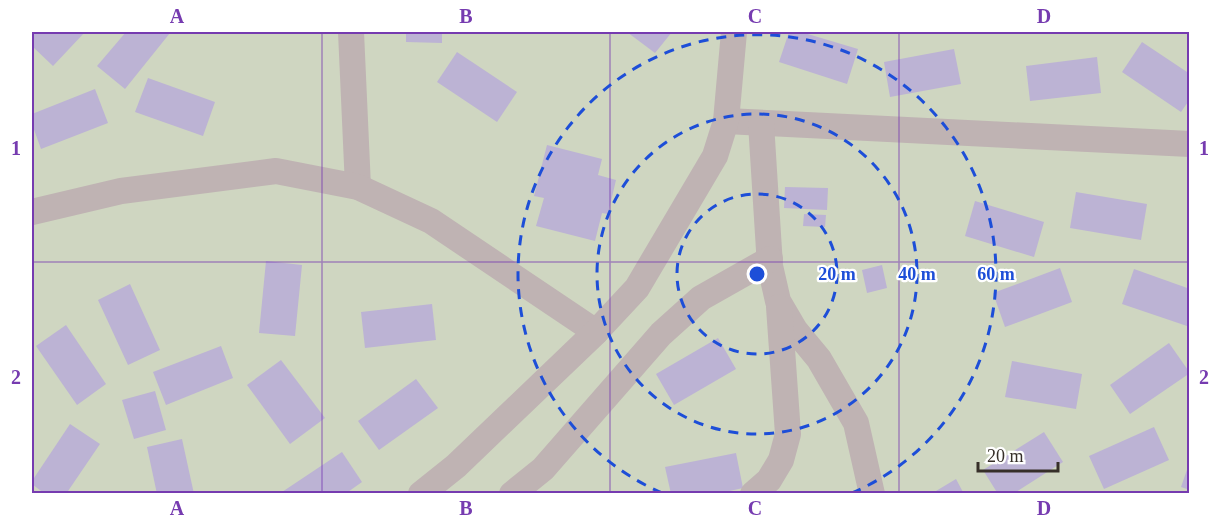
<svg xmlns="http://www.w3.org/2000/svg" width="1221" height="525" font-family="Georgia,serif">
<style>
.green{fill:#cfd6c1}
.building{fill:#bcb3d4}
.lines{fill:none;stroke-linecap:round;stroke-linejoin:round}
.street{stroke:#bfb3b3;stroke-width:26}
.grid{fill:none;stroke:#763bb0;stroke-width:1.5;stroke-opacity:0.55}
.ring{fill:none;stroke:#1d4ed8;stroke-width:3;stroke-dasharray:10 8}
.centre{fill:#1d4ed8;stroke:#fff;stroke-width:3}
.ring-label{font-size:18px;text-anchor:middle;font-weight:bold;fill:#1d4ed8;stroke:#fff;stroke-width:4.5;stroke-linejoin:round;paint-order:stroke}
.neatline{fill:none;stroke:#763bb0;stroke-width:2}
.grid-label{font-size:20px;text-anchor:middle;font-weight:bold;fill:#763bb0}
</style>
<rect width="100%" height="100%" fill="#fdf6ef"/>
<rect class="green" x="32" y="32" width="1157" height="461"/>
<g class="building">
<path d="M 36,32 L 85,32 L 53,66 L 32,46 L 32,36 Z"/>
<path d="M 126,32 L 168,32 L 170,33 L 125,89 L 97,66 Z"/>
<path d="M 406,32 L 442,32 L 442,43 L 406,42 Z"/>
<path d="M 627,32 L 672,32 L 655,53 Z"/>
<path d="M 789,32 L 801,32 L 858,49 L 847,84 L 779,62 Z"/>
<path d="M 1142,42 L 1190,74 L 1190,99 L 1181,112 L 1122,72 Z"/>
<path d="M 954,49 L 961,84 L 890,97 L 884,62 Z"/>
<path d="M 457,52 L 517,92 L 497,122 L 437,82 Z"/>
<path d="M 1097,57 L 1101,93 L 1030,101 L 1026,66 Z"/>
<path d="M 148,78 L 215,102 L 203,136 L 135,112 Z"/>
<path d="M 95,89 L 108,123 L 41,149 L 32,124 L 32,114 Z"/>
<path d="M 547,145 L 602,159 L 598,175 L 616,180 L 608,214 L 602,213 L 595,241 L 536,226 L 544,198 L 534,196 Z"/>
<path d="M 785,187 L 828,188 L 827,210 L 784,208 Z"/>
<path d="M 1076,192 L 1147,204 L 1141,240 L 1070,228 Z"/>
<path d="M 975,201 L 1044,222 L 1034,257 L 965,236 Z"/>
<path d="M 804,214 L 826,215 L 825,227 L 803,226 Z"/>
<path d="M 266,261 L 302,265 L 295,336 L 259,333 Z"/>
<path d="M 882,265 L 887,288 L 867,293 L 862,270 Z"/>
<path d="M 1060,268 L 1072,302 L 1005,327 L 993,293 Z"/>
<path d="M 1134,269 L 1190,289 L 1190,327 L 1122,304 Z"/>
<path d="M 130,284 L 160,350 L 128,365 L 98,300 Z"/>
<path d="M 432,304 L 436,340 L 365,348 L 361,312 Z"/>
<path d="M 66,325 L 106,384 L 77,405 L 36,346 Z"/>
<path d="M 718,338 L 736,369 L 674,405 L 656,374 Z"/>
<path d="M 1169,343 L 1190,373 L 1130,414 L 1110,385 Z"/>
<path d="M 221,346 L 233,378 L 166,405 L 153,372 Z"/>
<path d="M 281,360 L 325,418 L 290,444 L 247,385 Z"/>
<path d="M 1012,361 L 1082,374 L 1076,409 L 1005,397 Z"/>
<path d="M 416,379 L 438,408 L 379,450 L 358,421 Z"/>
<path d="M 155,391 L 166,430 L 134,439 L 122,400 Z"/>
<path d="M 70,424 L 100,444 L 66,494 L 45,494 L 32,484 L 32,481 Z"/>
<path d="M 1154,427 L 1169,460 L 1104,489 L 1089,456 Z"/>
<path d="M 1044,432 L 1063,462 L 1013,494 L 998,494 L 983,470 Z"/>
<path d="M 182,439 L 194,494 L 157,494 L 147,447 Z"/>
<path d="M 342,452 L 362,482 L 345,494 L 283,494 L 282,492 Z"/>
<path d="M 736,453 L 743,488 L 716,494 L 671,494 L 665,467 Z"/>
<path d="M 1189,464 L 1190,464 L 1190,490 L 1181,487 Z"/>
<path d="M 956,479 L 964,494 L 931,494 Z"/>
</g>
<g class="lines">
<g class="street">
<path d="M 351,32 L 358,187"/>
<path d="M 726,121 L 1190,144"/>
<path d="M 761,123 L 770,266 L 778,301 L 795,330 L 819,359 L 856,423 L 872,494"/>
<path d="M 32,212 L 121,191 L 276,171 L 358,187 L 431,221 L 596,332"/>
<path d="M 421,494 L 456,466 L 596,332 L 637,288 L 715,156 L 726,121 L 734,32"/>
<path d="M 512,494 L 543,469 L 661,334 L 701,298 L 770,259"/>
<path d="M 753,494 L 769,480 L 781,460 L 788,434 L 779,307"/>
</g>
</g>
<path class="grid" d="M 322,32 L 322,494M 610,32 L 610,494M 899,32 L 899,494M 32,262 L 1190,262"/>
<g class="ring">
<circle cx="757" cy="274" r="80"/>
<circle cx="757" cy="274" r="160"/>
<path d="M662 493A239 239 0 1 1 852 493"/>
</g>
<circle cx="757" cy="274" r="9" class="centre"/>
<g class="ring-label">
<text x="837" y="280">20 m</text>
<text x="917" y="280">40 m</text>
<text x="996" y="280">60 m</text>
</g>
<rect width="1221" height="525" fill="none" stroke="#ffffff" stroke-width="66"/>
<path d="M978 462v9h80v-9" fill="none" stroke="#362f29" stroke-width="3"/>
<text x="987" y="462" font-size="18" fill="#362f29" stroke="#ffffff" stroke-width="4.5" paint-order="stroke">20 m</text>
<rect x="33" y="33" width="1155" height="459" class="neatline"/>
<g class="grid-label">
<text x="177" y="23">A</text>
<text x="466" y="23">B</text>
<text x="755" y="23">C</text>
<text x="1044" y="23">D</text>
<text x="16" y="155">1</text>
<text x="1204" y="155">1</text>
<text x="16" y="384">2</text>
<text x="1204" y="384">2</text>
<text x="177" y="515">A</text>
<text x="466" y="515">B</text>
<text x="755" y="515">C</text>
<text x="1044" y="515">D</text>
</g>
</svg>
